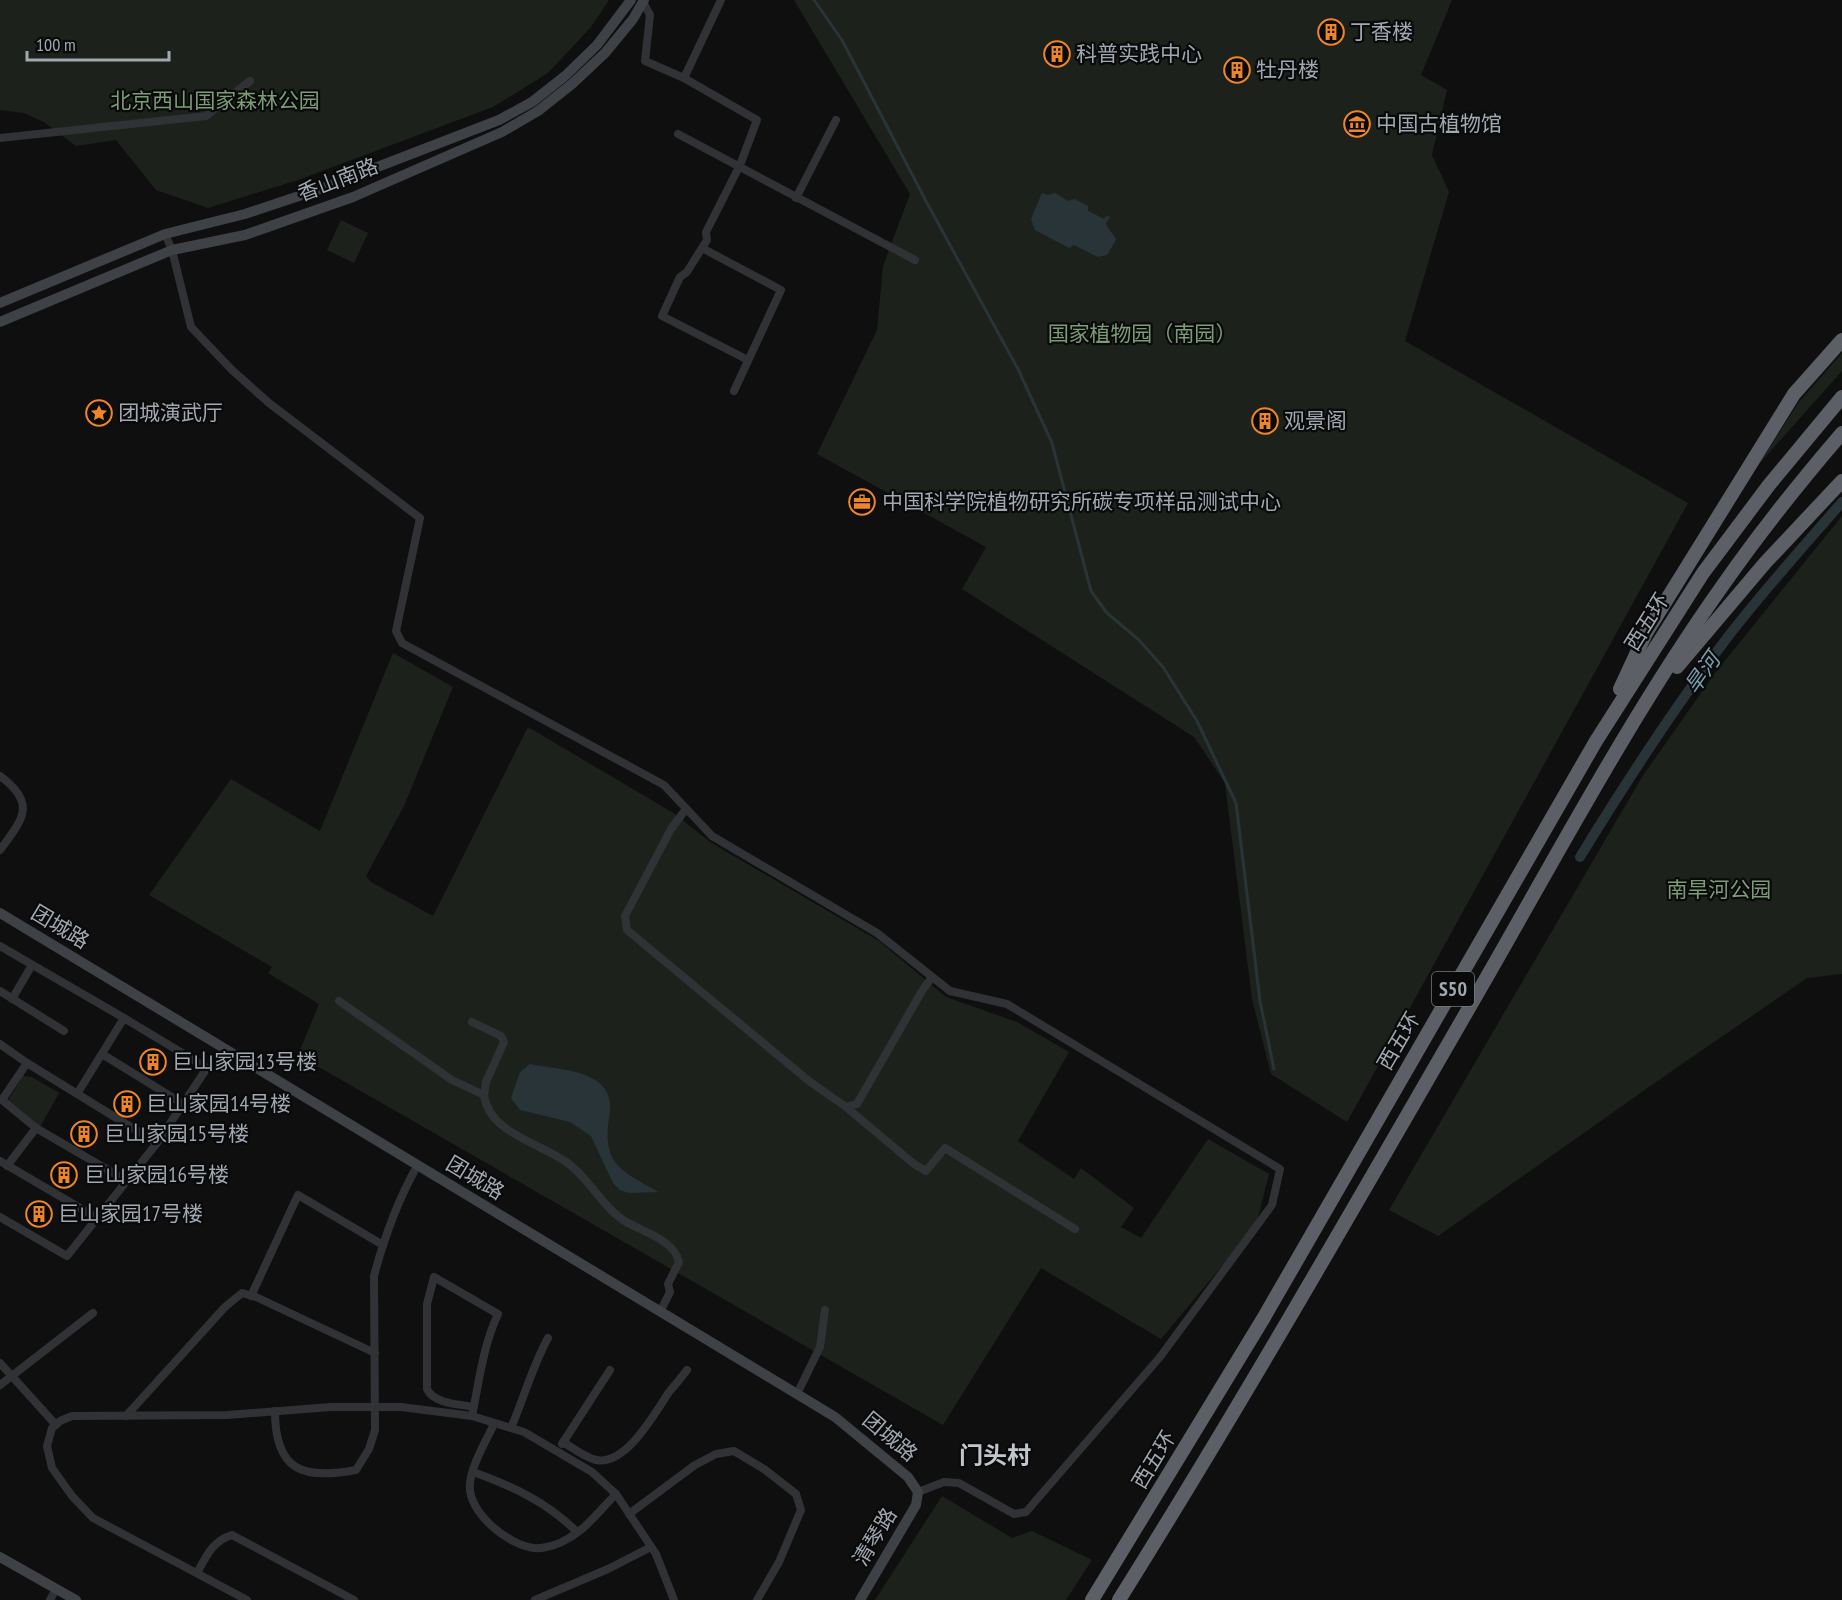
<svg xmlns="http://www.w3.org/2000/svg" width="1842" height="1600" font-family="'PT Sans Narrow','Noto Sans SC',sans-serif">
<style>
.green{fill:#1c221b}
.water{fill:#293438}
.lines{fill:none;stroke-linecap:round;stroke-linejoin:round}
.stream{stroke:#293438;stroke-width:3}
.canal{stroke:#293438;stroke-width:10}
.street{stroke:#303235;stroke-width:8}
.secondary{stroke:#3e4145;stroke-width:10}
.highway{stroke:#5c6066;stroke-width:14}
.labels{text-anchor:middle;stroke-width:4.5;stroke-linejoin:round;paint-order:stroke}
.shield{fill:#0a0a0b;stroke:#73797f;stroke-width:1.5}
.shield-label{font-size:20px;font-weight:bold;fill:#a0a8b1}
.poi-label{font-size:21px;fill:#a0a8b1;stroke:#0a0a0b;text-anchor:start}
.park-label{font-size:21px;fill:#7c9c77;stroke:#0a0a0b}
.street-label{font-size:21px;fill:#a0a8b1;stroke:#0a0a0b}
.water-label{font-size:22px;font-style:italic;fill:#769dac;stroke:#0a0a0b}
.quarter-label{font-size:24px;font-weight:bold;fill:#c1c6cd;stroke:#0a0a0b}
</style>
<rect width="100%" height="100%" fill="#0f0f10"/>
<g class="green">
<path d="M 0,0 L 609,0 L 591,27 L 548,73 L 493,107 L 298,180 L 208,208 L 156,190 L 116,140 L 76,146 L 44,122 L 24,113 L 0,110 Z"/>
<path d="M 794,0 L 1452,0 L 1421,75 L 1447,90 L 1432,155 L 1449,192 L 1405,341 L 1688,503 L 1347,1122 L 1271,1074 L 1252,999 L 1225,783 L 1194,737 L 962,589 L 986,547 L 817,454 L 877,330 L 883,266 L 910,194 Z"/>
<path d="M 341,220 L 368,233 L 354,263 L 327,250 Z"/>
<path d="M 1842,353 L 1842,371 L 1759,464 L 1799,402 Z"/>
<path d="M 1842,516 L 1842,974 L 1807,978 L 1656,1082 L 1438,1236 L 1389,1210 L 1642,777 L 1715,673 Z"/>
<path d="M 393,653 L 453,687 L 404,806 L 366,876 L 371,882 L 433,916 L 528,727 L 675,814 L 710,842 L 879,941 L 946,997 L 1017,1022 L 1069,1052 L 1018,1141 L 1074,1179 L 1081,1168 L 1134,1208 L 1121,1227 L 1141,1238 L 1208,1139 L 1269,1174 L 1256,1225 L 1161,1339 L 1041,1268 L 943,1425 L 298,1055 L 319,1004 L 268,973 L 272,967 L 149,895 L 231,779 L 320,831 Z"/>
<path d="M 23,1076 L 32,1077 L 59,1093 L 40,1127 L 6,1104 Z"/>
<path d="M 942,1496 L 1012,1538 L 1032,1531 L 1092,1560 L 1066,1600 L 875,1600 Z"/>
</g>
<g class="water">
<path d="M 1042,193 L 1047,195 L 1055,193 L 1068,201 L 1075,199 L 1088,206 L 1088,211 L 1104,219 L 1106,216 L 1110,217 L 1106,223 C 1108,231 1114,233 1116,240 L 1107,255 L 1098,257 L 1074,245 L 1069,248 L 1035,230 L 1031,219 Z"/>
<path d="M 530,1064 C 563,1071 619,1069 609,1118 C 607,1132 606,1146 613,1159 C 622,1174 644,1183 658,1192 L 629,1193 L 620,1190 L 613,1183 L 591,1136 L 570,1122 L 520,1110 L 511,1098 L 520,1072 Z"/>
</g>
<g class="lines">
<path class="stream" d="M 814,0 L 842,40 L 927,203 L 1018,369 L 1052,443 L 1091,591 L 1107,613 L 1138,639 L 1163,667 L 1197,721 L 1236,803 L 1260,1001 L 1274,1069"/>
<path class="canal" d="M 1580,857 C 1626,782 1674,708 1727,638 C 1763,591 1803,547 1842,502"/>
<g class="street">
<path d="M 643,2 L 650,15 L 645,61 L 684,78 L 757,120 L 740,165 L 706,232 L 707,240 L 687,272 L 680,277 L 662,316 L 748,360"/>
<path d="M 684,78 L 721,0"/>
<path d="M 678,134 L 915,260"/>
<path d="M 0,138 L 206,116 L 250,81"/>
<path d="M 796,198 L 836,120"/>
<path d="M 165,234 L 172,250 L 191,327 L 232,370 L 269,403 L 420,518 L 396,631 L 402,643 L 664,785 L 712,836 L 877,933 L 950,991 L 1007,1004 L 1280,1169 L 1272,1205 L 1160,1357 L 1026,1512 L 1014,1514 L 959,1483 L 944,1482 L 918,1492"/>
<path d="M 702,248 L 781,290 L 734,391"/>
<path d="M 0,776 C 38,804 22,820 0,850"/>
<path d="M 686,809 L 671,829 L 625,916 L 627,930 L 809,1081 L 846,1107 L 914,1164 L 926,1171 L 945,1148 L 1075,1229"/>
<path d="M 0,946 L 124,1018"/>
<path d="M 0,991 L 64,1031"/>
<path d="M 12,999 L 32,965"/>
<path d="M 339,1001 L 452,1080 L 484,1095 C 489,1134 542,1143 569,1164 C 590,1180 601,1205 623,1220 C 642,1232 674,1239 679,1262 L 668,1284 L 670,1292 L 660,1312"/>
<path d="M 472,1022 L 501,1036 L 504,1042 L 486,1082 L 484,1095"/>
<path d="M 0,1044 L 27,1063 L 2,1100 L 0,1099"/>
<path d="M 102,1054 L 183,1104"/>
<path d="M 27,1063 L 157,1143 L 207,1068 L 124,1018 L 77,1094"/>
<path d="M 2,1100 L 36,1128 L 127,1181"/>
<path d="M 846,1107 L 857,1104 L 922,991 L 932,977"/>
<path d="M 0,1161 L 97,1218"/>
<path d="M 7,1166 L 36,1128"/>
<path d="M 0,1217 L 67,1256 L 157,1143"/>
<path d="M 251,1296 L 298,1195 L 383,1245"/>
<path d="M 0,1363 L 56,1425"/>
<path d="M 0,1385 L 93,1313"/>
<path d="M 797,1394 L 820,1347 L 825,1310"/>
<path d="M 275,1411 C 275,1471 303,1480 356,1470 L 369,1449 L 375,1430 L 374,1276 C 384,1238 398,1200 417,1166"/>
<path d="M 126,1416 L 225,1307 L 242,1293 L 256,1297 L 375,1353"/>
<path d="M 472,1416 C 479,1382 483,1346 498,1314 L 434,1277 L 427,1304 L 427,1389 C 434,1404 459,1404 474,1407"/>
<path d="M 494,1424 C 486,1441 471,1466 470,1484 C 467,1512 508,1545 534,1548 C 545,1549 560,1544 569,1538 C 587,1528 602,1508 616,1494"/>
<path d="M 511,1428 C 524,1398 532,1367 548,1338"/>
<path d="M 563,1442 C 573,1448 584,1457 596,1460 C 626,1466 655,1413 669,1392 C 675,1385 681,1378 687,1370"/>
<path d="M 562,1444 L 610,1370"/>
<path d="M 473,1472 C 512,1486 547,1502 577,1532"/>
<path d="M 629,1514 L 695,1465 L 716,1454 L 734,1451 L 764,1469 L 796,1494 L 801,1510 L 779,1562 L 757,1600"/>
<path d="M 197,1573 C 206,1557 212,1541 232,1535 L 354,1600"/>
<path d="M 50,1600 L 56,1589"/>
<path d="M 247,1600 L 93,1518 L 72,1496 L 52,1468 L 47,1446 L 52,1428 L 60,1421 L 72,1416 L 227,1415 L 331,1407 L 401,1407 L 472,1416 L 524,1432 L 592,1472 L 616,1494 L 656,1554 L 674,1600"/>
<path d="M 535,1600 L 608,1569 L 651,1547"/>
</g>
<g class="secondary">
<path d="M 0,303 L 165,234 L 245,214 L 323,188 L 499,120 L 532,102 L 565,76 L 597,45 L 631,0"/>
<path d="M 0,322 L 172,250 L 245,235 L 353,197 L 502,132 L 538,111 L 572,84 L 605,53 L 633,19 L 644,0"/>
<path d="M 0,913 L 835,1417 L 908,1477 L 918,1492 L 916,1505 L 860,1600"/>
<path d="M 0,1557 L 76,1600"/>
</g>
<g class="highway">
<path d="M 1677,667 L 1765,563 L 1842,481"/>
<path d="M 1620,689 L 1646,633 L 1794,394 L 1842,340"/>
<path d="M 1092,1600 L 1263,1319 L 1596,741 L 1703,573 L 1769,485 L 1842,397"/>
<path d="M 1119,1600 C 1247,1395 1367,1185 1488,975 C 1563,844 1635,709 1723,585 C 1760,532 1800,482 1842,433"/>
</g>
</g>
<defs>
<g id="building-ring" transform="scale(1.35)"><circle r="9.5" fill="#0a0a0b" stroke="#ee8629" stroke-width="1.5"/><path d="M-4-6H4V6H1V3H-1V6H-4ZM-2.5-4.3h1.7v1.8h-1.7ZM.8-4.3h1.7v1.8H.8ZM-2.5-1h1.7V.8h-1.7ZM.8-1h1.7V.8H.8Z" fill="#ee8629"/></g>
<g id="museum-ring" transform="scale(1.35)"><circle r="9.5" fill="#0a0a0b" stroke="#ee8629" stroke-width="1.5"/><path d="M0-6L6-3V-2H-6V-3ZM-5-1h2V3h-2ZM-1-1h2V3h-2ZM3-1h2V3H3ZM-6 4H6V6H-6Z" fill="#ee8629"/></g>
<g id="sight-ring" transform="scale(1.35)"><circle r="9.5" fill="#0a0a0b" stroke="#ee8629" stroke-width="1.5"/><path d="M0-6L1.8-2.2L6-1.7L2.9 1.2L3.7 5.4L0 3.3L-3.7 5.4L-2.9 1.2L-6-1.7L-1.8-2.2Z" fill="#ee8629"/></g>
<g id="office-ring" transform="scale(1.35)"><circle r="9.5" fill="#0a0a0b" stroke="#ee8629" stroke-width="1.5"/><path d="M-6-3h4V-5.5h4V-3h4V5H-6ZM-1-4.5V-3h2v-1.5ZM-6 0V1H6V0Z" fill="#ee8629"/></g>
</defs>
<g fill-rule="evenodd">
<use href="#building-ring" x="1331" y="32"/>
<use href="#building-ring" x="1057" y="54"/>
<use href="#building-ring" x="1237" y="70"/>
<use href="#museum-ring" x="1357" y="124"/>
<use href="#sight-ring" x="99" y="413"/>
<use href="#building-ring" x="1265" y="421"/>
<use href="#office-ring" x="862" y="502"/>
<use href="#building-ring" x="153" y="1062"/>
<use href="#building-ring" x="127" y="1104"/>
<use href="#building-ring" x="84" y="1134"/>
<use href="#building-ring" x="64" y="1175"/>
<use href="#building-ring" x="39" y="1214"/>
</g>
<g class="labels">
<rect class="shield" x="1432" y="972" width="42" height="34" rx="4.5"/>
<g class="shield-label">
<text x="1453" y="996">S50</text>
</g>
<g class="poi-label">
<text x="1350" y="39">丁香楼</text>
<text x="1076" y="61">科普实践中心</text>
<text x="1256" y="77">牡丹楼</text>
<text x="1376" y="131">中国古植物馆</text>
<text x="118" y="420">团城演武厅</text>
<text x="1284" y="428">观景阁</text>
<text x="882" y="509">中国科学院植物研究所碳专项样品测试中心</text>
<text x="172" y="1069">巨山家园13号楼</text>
<text x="146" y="1111">巨山家园14号楼</text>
<text x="104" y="1141">巨山家园15号楼</text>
<text x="84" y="1182">巨山家园16号楼</text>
<text x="58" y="1221">巨山家园17号楼</text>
</g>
<g class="park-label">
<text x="215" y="108">北京西山国家森林公园</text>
<text x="1142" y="341">国家植物园（南园）</text>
<text x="1719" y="897">南旱河公园</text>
</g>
<g class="street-label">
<text transform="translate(338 180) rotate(-21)" y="7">香山南路</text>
<text transform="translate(1647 622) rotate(-58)" y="7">西五环</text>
<text transform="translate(60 927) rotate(31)" y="7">团城路</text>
<text transform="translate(1399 1041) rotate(-60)" y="7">西五环</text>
<text transform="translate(475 1178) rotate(31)" y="7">团城路</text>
<text transform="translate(890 1437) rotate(40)" y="7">团城路</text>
<text transform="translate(1154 1460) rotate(-59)" y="7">西五环</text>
<text transform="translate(875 1537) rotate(-59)" y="7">清琴路</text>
</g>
<g class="water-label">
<text transform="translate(1702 673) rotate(-55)" y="8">旱河</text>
</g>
<g class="quarter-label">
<text x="995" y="1464">门头村</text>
</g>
</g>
<path d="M27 51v9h142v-9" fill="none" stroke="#a0a8b1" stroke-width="3"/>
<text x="36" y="51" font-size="18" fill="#a0a8b1" stroke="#0a0a0b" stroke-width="4.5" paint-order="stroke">100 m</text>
</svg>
